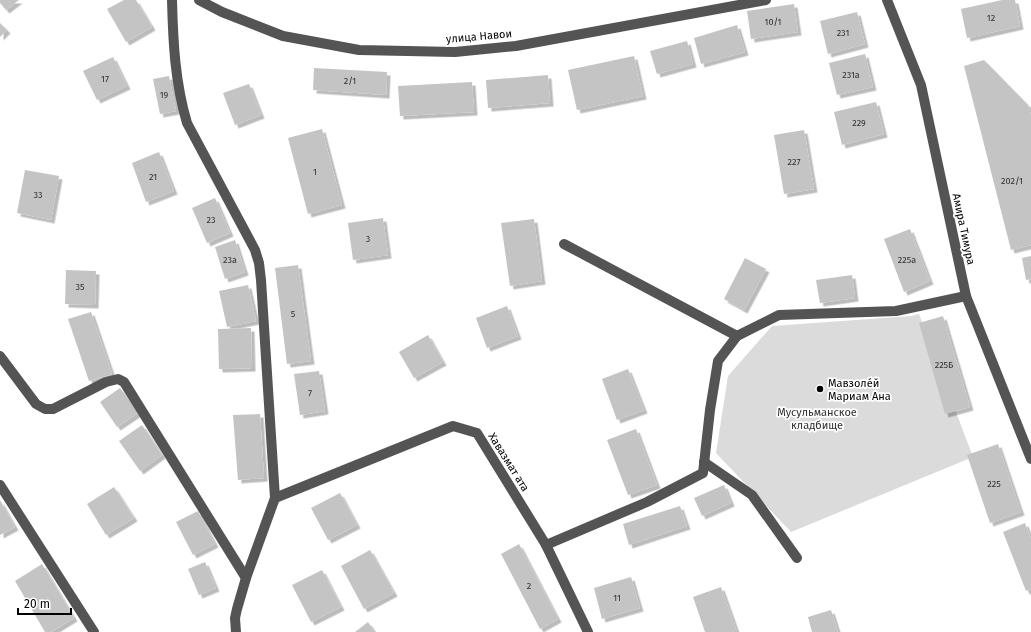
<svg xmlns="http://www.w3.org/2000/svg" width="1031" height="632" font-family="'Fira Sans',sans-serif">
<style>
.green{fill:#dbdbdb}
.building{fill:#c4c4c4;filter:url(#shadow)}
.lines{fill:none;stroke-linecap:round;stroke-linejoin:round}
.minor{stroke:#545454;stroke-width:10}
.poi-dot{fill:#000;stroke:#fff;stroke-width:1.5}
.labels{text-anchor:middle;stroke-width:3.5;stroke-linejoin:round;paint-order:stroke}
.number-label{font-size:9px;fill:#313131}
.street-label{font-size:11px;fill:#000;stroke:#fff}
.poi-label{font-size:11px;fill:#000;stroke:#fff;text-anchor:start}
.park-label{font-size:11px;fill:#323232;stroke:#fff}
</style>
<defs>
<filter id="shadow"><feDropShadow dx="3.5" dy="3.5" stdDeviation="0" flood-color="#0004"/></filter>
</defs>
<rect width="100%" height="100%" fill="#fff"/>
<path class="green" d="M 919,314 L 973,457 L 791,532 L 716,453 L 728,376 L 772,326 L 912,316 Z"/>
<g class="building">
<path d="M 0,0 L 19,0 L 6,10 L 0,3 Z"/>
<path d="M 124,0 L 136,0 L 152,27 L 126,42 L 107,9 Z"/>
<path d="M 1002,0 L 1015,0 L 1020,26 L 967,38 L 961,9 Z"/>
<path d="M 794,4 L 798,32 L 751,39 L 747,11 Z"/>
<path d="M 857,12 L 865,44 L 828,54 L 820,21 Z"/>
<path d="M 0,23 L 7,30 L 0,37 Z"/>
<path d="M 737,25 L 745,52 L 701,64 L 694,38 Z"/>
<path d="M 687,41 L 693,64 L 657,74 L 650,51 Z"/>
<path d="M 865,54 L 873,87 L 837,95 L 829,63 Z"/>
<path d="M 634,56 L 643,96 L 577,110 L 568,70 Z"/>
<path d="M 113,57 L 127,86 L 97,100 L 83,71 Z"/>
<path d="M 984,60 L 1028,105 L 1031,116 L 1031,245 L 1011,250 L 964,66 Z"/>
<path d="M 314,68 L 387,72 L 386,95 L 313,90 Z"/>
<path d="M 548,75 L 550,103 L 488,108 L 486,80 Z"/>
<path d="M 169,76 L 176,111 L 160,114 L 153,79 Z"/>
<path d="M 472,82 L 474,112 L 400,116 L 398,86 Z"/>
<path d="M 249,84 L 261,115 L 235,125 L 223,93 Z"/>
<path d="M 876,102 L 884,134 L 842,145 L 834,112 Z"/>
<path d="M 322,129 L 342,205 L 308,214 L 288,138 Z"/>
<path d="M 804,130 L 814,189 L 784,194 L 774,135 Z"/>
<path d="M 159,152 L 174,191 L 146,202 L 132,163 Z"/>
<path d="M 25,170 L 59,176 L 51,220 L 17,213 Z"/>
<path d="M 215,198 L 230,233 L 207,243 L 192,208 Z"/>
<path d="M 383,218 L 388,255 L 353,260 L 348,223 Z"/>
<path d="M 534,219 L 542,281 L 510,286 L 501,223 Z"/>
<path d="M 910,229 L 930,281 L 904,292 L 884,239 Z"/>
<path d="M 235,240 L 245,272 L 225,279 L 215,247 Z"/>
<path d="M 1031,256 L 1031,279 L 1026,280 L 1022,258 Z"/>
<path d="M 745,258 L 766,269 L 744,310 L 724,299 Z"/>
<path d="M 298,265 L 311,361 L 287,364 L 275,268 Z"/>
<path d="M 66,270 L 96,271 L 95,305 L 65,304 Z"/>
<path d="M 852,275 L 855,298 L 820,303 L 816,280 Z"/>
<path d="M 248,285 L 256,321 L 227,327 L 219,291 Z"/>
<path d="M 507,306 L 518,336 L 487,348 L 476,318 Z"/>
<path d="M 91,312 L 112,374 L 89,381 L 68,319 Z"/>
<path d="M 943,316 L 970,407 L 945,414 L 919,323 Z"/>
<path d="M 251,328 L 252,368 L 219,369 L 218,329 Z"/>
<path d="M 428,335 L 443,362 L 414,378 L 399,352 Z"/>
<path d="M 628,369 L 644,410 L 617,420 L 602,379 Z"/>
<path d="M 319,371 L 325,411 L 300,415 L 294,374 Z"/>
<path d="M 120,388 L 138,413 L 117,427 L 100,402 Z"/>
<path d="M 260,414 L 264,478 L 238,480 L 233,415 Z"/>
<path d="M 142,425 L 162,455 L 140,471 L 119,441 Z"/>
<path d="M 636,429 L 657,485 L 628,495 L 607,440 Z"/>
<path d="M 998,444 L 1021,512 L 990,523 L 967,455 Z"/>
<path d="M 724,485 L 731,503 L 702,516 L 694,498 Z"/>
<path d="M 114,487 L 134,518 L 106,535 L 87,504 Z"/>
<path d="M 340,493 L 357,525 L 328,540 L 311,508 Z"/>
<path d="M 0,500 L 15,527 L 0,535 Z"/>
<path d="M 680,506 L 687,526 L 629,545 L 623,524 Z"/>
<path d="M 198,511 L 215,544 L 193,555 L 176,522 Z"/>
<path d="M 1025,523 L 1031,539 L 1031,589 L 1026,591 L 1003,532 Z"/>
<path d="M 519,544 L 558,619 L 540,629 L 501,554 Z"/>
<path d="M 370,550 L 394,593 L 364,609 L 341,566 Z"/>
<path d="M 205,562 L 216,588 L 199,595 L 188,569 Z"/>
<path d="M 42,564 L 74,618 L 51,632 L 45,632 L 15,581 Z"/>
<path d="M 322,570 L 341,607 L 311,622 L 292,585 Z"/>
<path d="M 631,577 L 640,608 L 602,619 L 594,588 Z"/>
<path d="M 721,587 L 737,632 L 705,632 L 693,597 Z"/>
<path d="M 831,610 L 838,632 L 812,632 L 808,617 Z"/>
<path d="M 368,622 L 375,632 L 355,632 Z"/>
</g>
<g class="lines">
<g class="minor">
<path d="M 172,0 C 173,41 175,83 187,123 L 255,250 L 259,263 L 261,280 L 275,498 L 246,578 L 237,609 L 235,618 L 236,632"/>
<path d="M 199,0 L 222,12 L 283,36 L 359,50 L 455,52 L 516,46 L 766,0"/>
<path d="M 887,0 L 921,85 L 966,296 L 1031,459"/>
<path d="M 564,244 L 737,336"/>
<path d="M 0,356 L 36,404 L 45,409 L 53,409 L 106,382 L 118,379 L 124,382 L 246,578"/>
<path d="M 704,462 L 752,495 L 797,558"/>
<path d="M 0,485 L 94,632"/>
<path d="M 275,498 L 453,426 L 477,433 L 546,545 L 588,632"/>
<path d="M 546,545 L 647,502 L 703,473 L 710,410 L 718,361 L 737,336 L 779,315 L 896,311 L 966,296"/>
</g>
</g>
<circle class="poi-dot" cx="820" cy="389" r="4"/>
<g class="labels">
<g class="number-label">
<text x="991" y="21">12</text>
<text x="773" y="25">10/1</text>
<text x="843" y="36">231</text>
<text x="851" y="78">231а</text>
<text x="105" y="82">17</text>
<text x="350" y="84">2/1</text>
<text x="164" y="98">19</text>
<text x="859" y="126">229</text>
<text x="794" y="165">227</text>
<text x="315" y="175">1</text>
<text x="153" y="180">21</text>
<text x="1012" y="184">202/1</text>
<text x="38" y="198">33</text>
<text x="211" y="223">23</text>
<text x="368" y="242">3</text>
<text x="230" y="263">23а</text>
<text x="907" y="263">225а</text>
<text x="80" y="290">35</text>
<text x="293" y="317">5</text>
<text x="944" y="368">225Б</text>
<text x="310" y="396">7</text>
<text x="994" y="487">225</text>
<text x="529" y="589">2</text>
<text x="617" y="601">11</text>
</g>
<g class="street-label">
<text transform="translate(479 36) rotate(-5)" y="4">улица Навои</text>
<text transform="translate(964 229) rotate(78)" y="4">Амира Тимура</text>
<text transform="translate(509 462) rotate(58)" y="4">Хавазмат ата</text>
</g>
<g class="poi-label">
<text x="828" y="387">Мавзоле́й<tspan x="828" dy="13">Мариам Ана</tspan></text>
</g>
<g class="park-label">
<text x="817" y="416">Мусульманское<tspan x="817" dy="13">кладбище</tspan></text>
</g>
</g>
<path d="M18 608v6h53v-6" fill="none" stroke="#000000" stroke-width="2"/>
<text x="24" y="608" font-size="12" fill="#000000" stroke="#ffffff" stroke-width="3" paint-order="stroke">20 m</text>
</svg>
